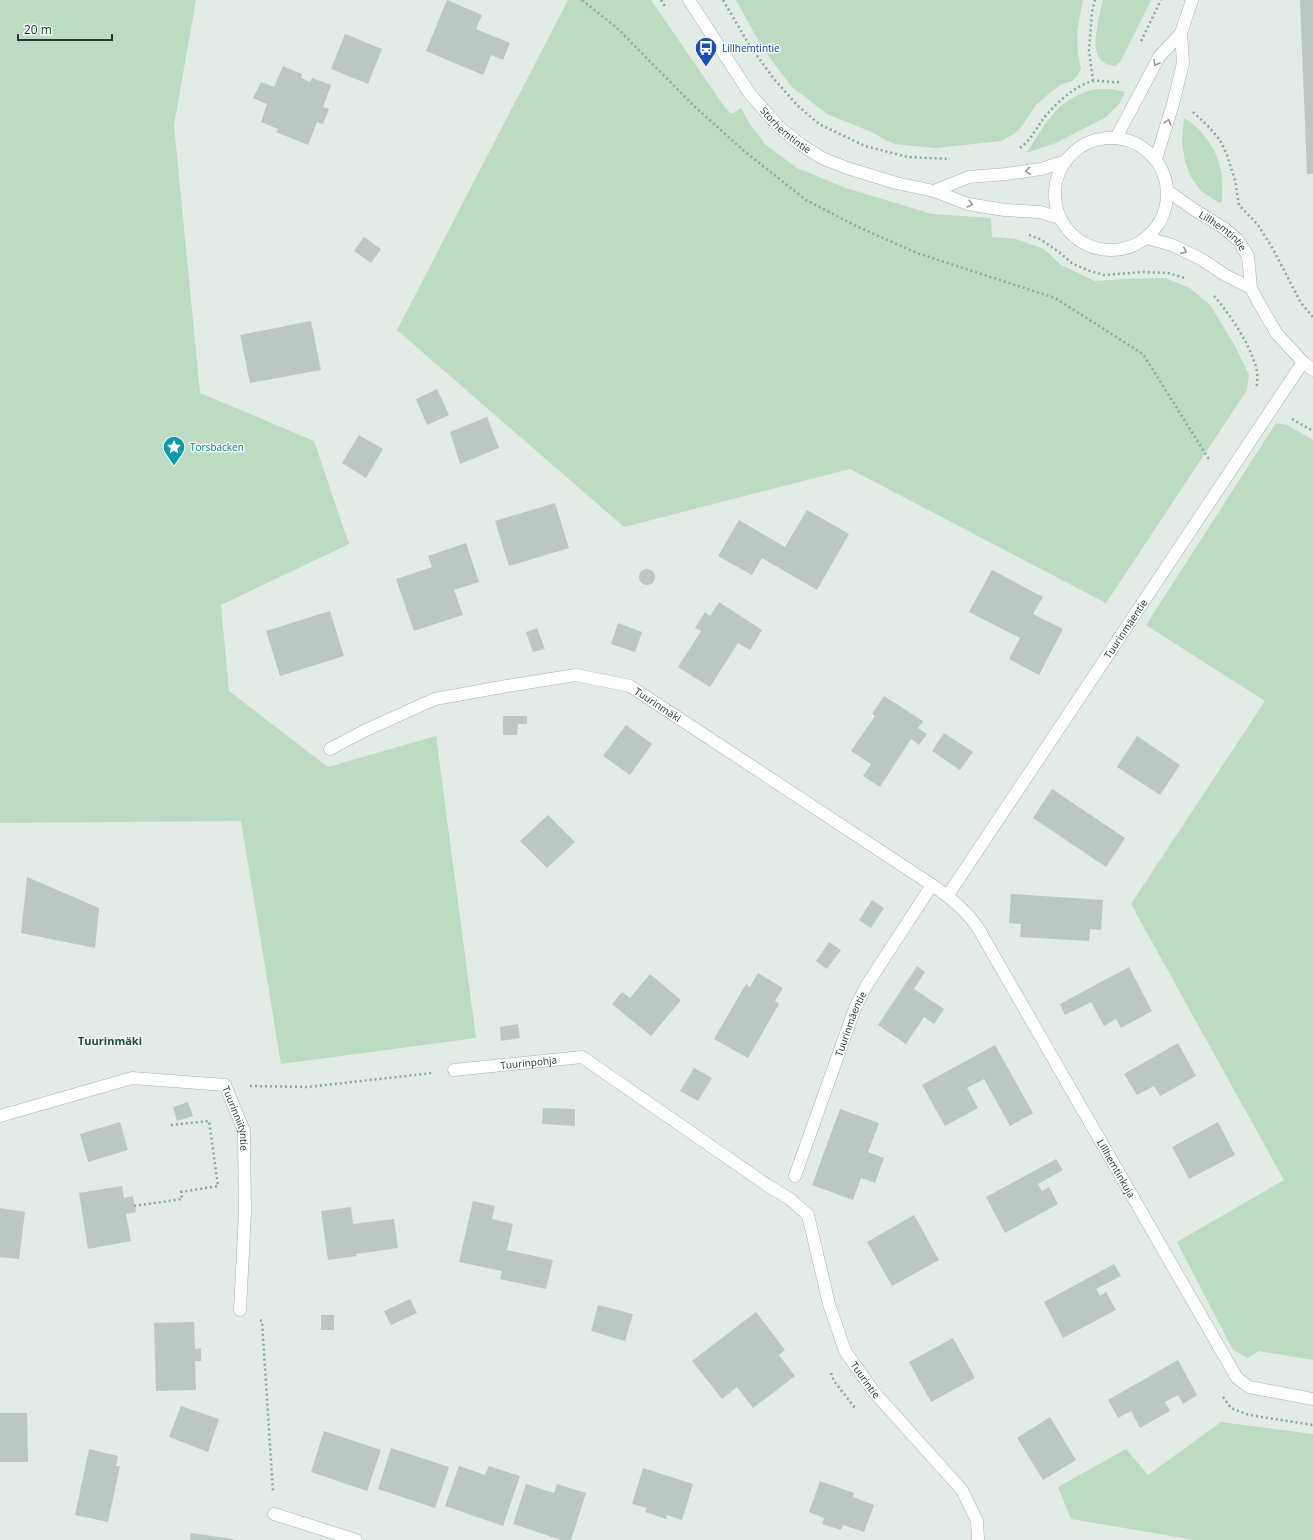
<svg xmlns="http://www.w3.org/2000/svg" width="1313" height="1540" font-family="'Open Sans',sans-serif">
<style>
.green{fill:#bddac3}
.building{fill:#bbc8c2}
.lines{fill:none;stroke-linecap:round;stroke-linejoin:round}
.service-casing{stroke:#a5b2ad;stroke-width:13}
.minor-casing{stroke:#a5b2ad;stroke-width:13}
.tertiary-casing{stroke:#a5b2ad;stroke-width:13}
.secondary-casing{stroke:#a2b6ae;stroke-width:13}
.path{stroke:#85ac9e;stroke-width:2.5;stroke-dasharray:2 3;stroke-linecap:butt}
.service{stroke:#fff;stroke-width:12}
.minor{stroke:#fff;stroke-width:12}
.tertiary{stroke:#fff;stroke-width:12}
.secondary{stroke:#fff;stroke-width:12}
.oneway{stroke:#929c99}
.labels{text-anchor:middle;stroke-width:3;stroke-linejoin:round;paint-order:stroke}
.transit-label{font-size:10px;fill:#164399;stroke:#f2f8f5;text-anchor:start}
.street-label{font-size:10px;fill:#243a33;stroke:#f2f8f5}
.culture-label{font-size:10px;fill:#0d838f;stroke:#f2f8f5;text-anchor:start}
.neighbourhood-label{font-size:11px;font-weight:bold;fill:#214a3f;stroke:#f2f8f5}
</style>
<rect width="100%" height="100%" fill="#e2ebe6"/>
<g class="green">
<path d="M 0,0 L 196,0 L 174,125 L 200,393 L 314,441 L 349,544 L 221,605 L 229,691 L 328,767 L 436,736 L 476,1038 L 281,1064 L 241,821 L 0,823 Z"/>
<path d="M 568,0 L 651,0 L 726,109 L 732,114 L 741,108 L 751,126 L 766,145 L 797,168 L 846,188 L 932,214 L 991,218 L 992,237 L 1016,239 L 1044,249 L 1061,265 L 1095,281 L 1125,279 L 1165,278 L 1190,288 L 1210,305 L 1234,344 L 1249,375 L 1247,390 L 1106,603 L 850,469 L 624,527 L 397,330 Z"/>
<path d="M 736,0 L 1083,0 L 1077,31 L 1078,55 L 1081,68 L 1078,75 L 1072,81 L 1060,85 L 1052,91 L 1036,105 L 1022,126 L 1014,134 L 1001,141 L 936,148 L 894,144 L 869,131 L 827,114 L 792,87 L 763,49 Z"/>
<path d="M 1103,0 L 1151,0 L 1120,62 L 1115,66 C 1109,65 1104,64 1100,59 C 1090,47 1100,14 1103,0 Z"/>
<path d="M 1094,89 L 1111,89 L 1125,92 L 1119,104 L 1106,117 L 1056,143 L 1026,153 C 1031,147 1034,141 1038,135 C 1054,110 1065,98 1094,89 Z"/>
<path d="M 1184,118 C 1202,128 1218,151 1221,171 C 1223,181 1222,192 1222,202 L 1219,203 L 1201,191 L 1190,176 L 1185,161 L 1182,143 Z"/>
<path d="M 1276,423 L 1287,425 L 1313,440 L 1313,1360 L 1259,1351 L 1248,1358 L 1233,1350 L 1177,1242 L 1284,1180 L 1131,904 L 1265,701 L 1146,625 Z"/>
<path d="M 1221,1422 L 1313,1434 L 1313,1540 L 1195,1540 L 1071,1519 L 1058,1487 L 1126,1449 L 1148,1475 Z"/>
</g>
<g class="building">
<path d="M 447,0 L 482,15 L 476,29 L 510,43 L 503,60 L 491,55 L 483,75 L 426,51 Z"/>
<path d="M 1300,0 L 1313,0 L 1313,174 L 1307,174 Z"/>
<path d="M 345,34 L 382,49 L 368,84 L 331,69 Z"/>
<path d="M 283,66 L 302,74 L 301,78 L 310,82 L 312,78 L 331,85 L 323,107 L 329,109 L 323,124 L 317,122 L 308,145 L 276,132 L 278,129 L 261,122 L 267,104 L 253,98 L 261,82 L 274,87 Z"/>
<path d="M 364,237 L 381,249 L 371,263 L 354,251 Z"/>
<path d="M 311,321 L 321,370 L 250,383 L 240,335 Z"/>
<path d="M 437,389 L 449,415 L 427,425 L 416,399 Z"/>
<path d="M 487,417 L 499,448 L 460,464 L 450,432 Z"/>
<path d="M 359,435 L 383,449 L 366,478 L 342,463 Z"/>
<path d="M 555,503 L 569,548 L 509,566 L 495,521 Z"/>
<path d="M 807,510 L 849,534 L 817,590 L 762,558 L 752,575 L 718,556 L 739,520 L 785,547 Z"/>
<path d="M 466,543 L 479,582 L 454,590 L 463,615 L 414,631 L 396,579 L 432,567 L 428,556 Z"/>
<circle cx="647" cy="577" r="8"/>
<path d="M 992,570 L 1043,597 L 1033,614 L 1063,629 L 1039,675 L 1009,659 L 1020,638 L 969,612 Z"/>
<path d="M 719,602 L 762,630 L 750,650 L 738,643 L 710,687 L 678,667 L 701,631 L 695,628 L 705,612 L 710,616 Z"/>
<path d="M 330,611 L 344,656 L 280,676 L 266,631 Z"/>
<path d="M 618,623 L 642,632 L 635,652 L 611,644 Z"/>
<path d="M 537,628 L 545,649 L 533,652 L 526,632 Z"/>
<path d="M 884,696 L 923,721 L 918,728 L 927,734 L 919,745 L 911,739 L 880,787 L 863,776 L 871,764 L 851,751 L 875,716 L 872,714 Z"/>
<path d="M 503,716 L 527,716 L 527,724 L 518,724 L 517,735 L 503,735 Z"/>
<path d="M 626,725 L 652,744 L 630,775 L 603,756 Z"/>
<path d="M 944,733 L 973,752 L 960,770 L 932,751 Z"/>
<path d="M 1137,736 L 1180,765 L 1160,795 L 1117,767 Z"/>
<path d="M 1052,789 L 1125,838 L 1106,867 L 1033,818 Z"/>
<path d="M 548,815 L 575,842 L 547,868 L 520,841 Z"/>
<path d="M 27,877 L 99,908 L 95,948 L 21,933 Z"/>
<path d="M 1011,894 L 1103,900 L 1101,930 L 1090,929 L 1089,941 L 1020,937 L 1021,924 L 1009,923 Z"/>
<path d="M 872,900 L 884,908 L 871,928 L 859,920 Z"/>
<path d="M 829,942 L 841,950 L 827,969 L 816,961 Z"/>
<path d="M 917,966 L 925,972 L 914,989 L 944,1009 L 934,1024 L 924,1017 L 906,1044 L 878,1025 Z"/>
<path d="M 1129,967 L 1152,1011 L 1121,1028 L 1116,1019 L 1104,1026 L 1091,1002 L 1065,1015 L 1060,1004 Z"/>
<path d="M 758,973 L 783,988 L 775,1001 L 779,1004 L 748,1058 L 714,1039 L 746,984 L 750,987 Z"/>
<path d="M 650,974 L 681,1000 L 651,1036 L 612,1004 L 622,992 L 630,998 Z"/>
<path d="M 518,1024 L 520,1038 L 501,1041 L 500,1027 Z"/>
<path d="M 1178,1043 L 1196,1076 L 1160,1096 L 1154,1086 L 1137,1095 L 1124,1074 Z"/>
<path d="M 995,1045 L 1033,1113 L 1010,1126 L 984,1079 L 967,1088 L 978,1108 L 945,1126 L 922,1085 Z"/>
<path d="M 694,1068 L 712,1078 L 698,1101 L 680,1091 Z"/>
<path d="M 188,1102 L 193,1116 L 177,1121 L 173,1107 Z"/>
<path d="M 543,1108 L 575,1109 L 575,1126 L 542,1124 Z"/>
<path d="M 840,1109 L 879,1123 L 868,1152 L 884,1158 L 875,1183 L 861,1178 L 853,1200 L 812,1185 Z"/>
<path d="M 120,1122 L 128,1150 L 88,1162 L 80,1134 Z"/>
<path d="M 1218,1122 L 1235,1155 L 1189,1179 L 1172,1147 Z"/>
<path d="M 1056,1159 L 1063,1170 L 1038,1184 L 1042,1191 L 1049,1187 L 1058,1204 L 1005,1233 L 986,1197 Z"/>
<path d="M 122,1186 L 124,1198 L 133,1196 L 136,1212 L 126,1214 L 131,1241 L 88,1249 L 79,1193 Z"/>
<path d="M 473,1201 L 495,1206 L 492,1219 L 513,1224 L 507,1250 L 553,1260 L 546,1289 L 500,1279 L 502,1271 L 459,1262 Z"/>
<path d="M 351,1207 L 353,1224 L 394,1219 L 398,1248 L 356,1254 L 357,1256 L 328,1260 L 321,1211 Z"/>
<path d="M 0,1208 L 25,1212 L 19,1259 L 0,1257 Z"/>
<path d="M 914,1215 L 939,1260 L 892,1286 L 867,1242 Z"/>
<path d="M 1114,1264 L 1121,1276 L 1096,1289 L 1100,1296 L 1106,1292 L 1116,1310 L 1063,1338 L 1044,1302 Z"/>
<path d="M 410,1299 L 417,1313 L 391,1325 L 384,1311 Z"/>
<path d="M 598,1305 L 633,1314 L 625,1341 L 591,1331 Z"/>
<path d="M 756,1312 L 785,1350 L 779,1355 L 795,1376 L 753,1408 L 737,1387 L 722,1399 L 692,1361 Z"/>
<rect x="321" y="1315" width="13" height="15"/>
<path d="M 194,1322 L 195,1349 L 201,1348 L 201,1361 L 195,1361 L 196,1390 L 156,1391 L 154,1323 Z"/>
<path d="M 953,1338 L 975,1378 L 931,1402 L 909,1362 Z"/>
<path d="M 1178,1360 L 1197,1395 L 1183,1404 L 1178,1395 L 1165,1402 L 1170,1411 L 1140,1428 L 1131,1411 L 1118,1418 L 1108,1400 Z"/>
<path d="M 181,1406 L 219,1419 L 208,1452 L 169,1437 Z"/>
<path d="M 0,1413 L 27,1413 L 28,1462 L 0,1462 Z"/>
<path d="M 1050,1417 L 1076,1460 L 1043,1480 L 1017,1438 Z"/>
<path d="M 324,1431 L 381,1450 L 367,1491 L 311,1472 Z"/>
<path d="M 391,1448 L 449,1467 L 435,1508 L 378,1489 Z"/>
<path d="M 89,1449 L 118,1456 L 116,1466 L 120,1466 L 108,1522 L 75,1515 Z"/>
<path d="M 459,1466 L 485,1475 L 489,1466 L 520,1476 L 503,1526 L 445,1506 Z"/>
<path d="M 643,1468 L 693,1484 L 682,1520 L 667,1515 L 666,1519 L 645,1512 L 647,1508 L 632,1504 Z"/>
<path d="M 820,1481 L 854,1493 L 853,1497 L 874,1505 L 864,1532 L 843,1525 L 841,1530 L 822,1524 L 824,1518 L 809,1512 Z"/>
<path d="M 526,1484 L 554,1493 L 557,1484 L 586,1493 L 571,1540 L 561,1540 L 513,1524 Z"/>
<path d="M 191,1533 L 233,1539 L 233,1540 L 190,1540 Z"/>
</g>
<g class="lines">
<g class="service-casing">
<g id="service">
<path id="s1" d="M 795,1176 L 855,1008 L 868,983 L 932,885"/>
</g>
</g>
<g class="minor-casing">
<g id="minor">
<path id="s2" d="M 330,749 L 366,730 L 435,699 L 507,686 L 576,675 L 630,686 L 932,885 C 950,897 966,910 978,928 L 1237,1378 L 1249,1387 L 1313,1399"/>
<path id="s3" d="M 948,895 L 1303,362"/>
<path id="s4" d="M 454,1070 L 582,1057 L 770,1187 L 790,1199 L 808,1215 L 829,1304 L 845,1351 L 874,1392 L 962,1490 L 977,1521 L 978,1540"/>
<path id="s5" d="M 0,1116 L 132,1078 L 225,1085 L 244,1131 L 245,1212 L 240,1310"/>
<path d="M 274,1514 L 356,1540"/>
</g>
</g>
<g class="tertiary-casing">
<g id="tertiary">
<path id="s6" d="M 1168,191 L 1193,209 L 1224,228 L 1238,240 L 1248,256 L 1251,288 L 1260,305 L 1277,334 L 1303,362 L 1313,370"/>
<path d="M 1147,238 L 1172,245 L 1201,259 L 1225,275 L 1251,288"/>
</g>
</g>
<g class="secondary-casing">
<g id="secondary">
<path id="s7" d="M 689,0 L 750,94 L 779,127 L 800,144 L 822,158 L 847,168 L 896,183 L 934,191 L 968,204 L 1005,210 L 1040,212 L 1060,218"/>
<circle cx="1111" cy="194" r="56"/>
<path d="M 1116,138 L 1159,57 L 1181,33"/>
<path d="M 1156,159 L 1173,104 L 1183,63 L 1181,33 L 1192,0"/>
<path d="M 934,191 L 969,177 L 1006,174 L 1041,169 L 1066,161"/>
</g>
</g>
<g class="path">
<path d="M 582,0 L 617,28 L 694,106 L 744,151 L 806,200 L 856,226 L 917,253 L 1055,298 L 1143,354 L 1210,461"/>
<path d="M 661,0 L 666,8"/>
<path d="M 723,0 L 748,43 L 774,79 L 798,106 L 819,124 L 865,146 L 908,157 L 950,159"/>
<path d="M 1141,41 L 1161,0"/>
<path d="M 1093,81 L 1089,50 L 1092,12 L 1095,0"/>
<path d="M 1193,112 L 1209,127 L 1220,140 L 1227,155 L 1235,180 L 1239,205 L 1258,225 L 1273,249 L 1301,303 L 1313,317"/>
<path d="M 1020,148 C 1030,141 1036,129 1043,119 C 1054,105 1076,84 1094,81 C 1103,80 1111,83 1119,82"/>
<path d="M 1029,235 L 1040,239 L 1059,252 L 1073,264 L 1090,271 L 1104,275 L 1143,272 L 1168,273 L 1185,278"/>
<path d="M 1214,296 C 1229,313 1247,340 1254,361 C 1258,370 1258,380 1256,389"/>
<path d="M 1292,419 L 1313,431"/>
<path d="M 250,1086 L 308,1087 L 432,1073"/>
<path d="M 134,1206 L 182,1199 L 181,1192 L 218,1186 L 209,1121 L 170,1125"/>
<path d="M 260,1320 L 262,1321 L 273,1492"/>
<path d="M 831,1373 L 834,1381 L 855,1408"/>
<path d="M 1223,1397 L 1231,1408 L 1249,1415 L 1313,1425"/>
</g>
<use href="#service" class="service"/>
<use href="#minor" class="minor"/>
<use href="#tertiary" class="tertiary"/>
<use href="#secondary" class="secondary"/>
</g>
<defs><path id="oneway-chevron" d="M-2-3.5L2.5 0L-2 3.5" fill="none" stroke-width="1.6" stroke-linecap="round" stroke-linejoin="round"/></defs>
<g class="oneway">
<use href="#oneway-chevron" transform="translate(1156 63) rotate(119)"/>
<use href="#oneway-chevron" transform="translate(1168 122) rotate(-73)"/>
<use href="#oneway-chevron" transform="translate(1028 171) rotate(171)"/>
<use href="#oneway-chevron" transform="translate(970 204) rotate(14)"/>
<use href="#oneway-chevron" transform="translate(1184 251) rotate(25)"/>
</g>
<defs>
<g id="bus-pin" transform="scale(1.15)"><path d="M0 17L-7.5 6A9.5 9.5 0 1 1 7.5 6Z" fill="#1a4fb4" stroke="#f2f8f5"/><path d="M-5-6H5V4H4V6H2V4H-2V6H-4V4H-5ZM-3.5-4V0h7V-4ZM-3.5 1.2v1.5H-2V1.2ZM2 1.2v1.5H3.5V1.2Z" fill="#fff"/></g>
<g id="sight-pin" transform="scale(1.15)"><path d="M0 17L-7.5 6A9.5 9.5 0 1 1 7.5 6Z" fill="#0f9aa8" stroke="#f2f8f5"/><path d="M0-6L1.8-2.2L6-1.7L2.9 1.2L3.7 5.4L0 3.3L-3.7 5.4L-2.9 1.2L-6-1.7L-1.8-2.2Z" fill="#fff"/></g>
</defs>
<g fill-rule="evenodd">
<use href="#bus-pin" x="706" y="48"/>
<use href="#sight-pin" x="174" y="447"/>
</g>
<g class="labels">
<g class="transit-label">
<text x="722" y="52">Lillhemtintie</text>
</g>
<g class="street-label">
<text dy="4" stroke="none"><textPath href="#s7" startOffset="163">Storhemtintie</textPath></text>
<text dy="4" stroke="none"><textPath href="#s6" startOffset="68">Lillhemtintie</textPath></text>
<text dy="4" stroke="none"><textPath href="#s3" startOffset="320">Tuurinmäentie</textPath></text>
<text dy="4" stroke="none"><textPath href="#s2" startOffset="348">Tuurinmäki</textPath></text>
<text dy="4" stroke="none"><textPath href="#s1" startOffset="162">Tuurinmäentie</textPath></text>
<text dy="4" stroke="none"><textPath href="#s4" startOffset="75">Tuurinpohja</textPath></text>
<text dy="4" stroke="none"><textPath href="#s5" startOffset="266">Tuurinniityntie</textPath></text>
<text dy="4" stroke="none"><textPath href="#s2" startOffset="1017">Lillhemtinkuja</textPath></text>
<text dy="4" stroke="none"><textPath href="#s4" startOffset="581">Tuurintie</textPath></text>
</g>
<g class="culture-label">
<text x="190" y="451">Torsbacken</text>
</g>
<g class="neighbourhood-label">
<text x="110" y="1045">Tuurinmäki</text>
</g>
</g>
<path d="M18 34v6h94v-6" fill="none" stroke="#243a33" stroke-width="2"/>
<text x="24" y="34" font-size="12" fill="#243a33" stroke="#f2f8f5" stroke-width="3" paint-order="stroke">20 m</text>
</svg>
